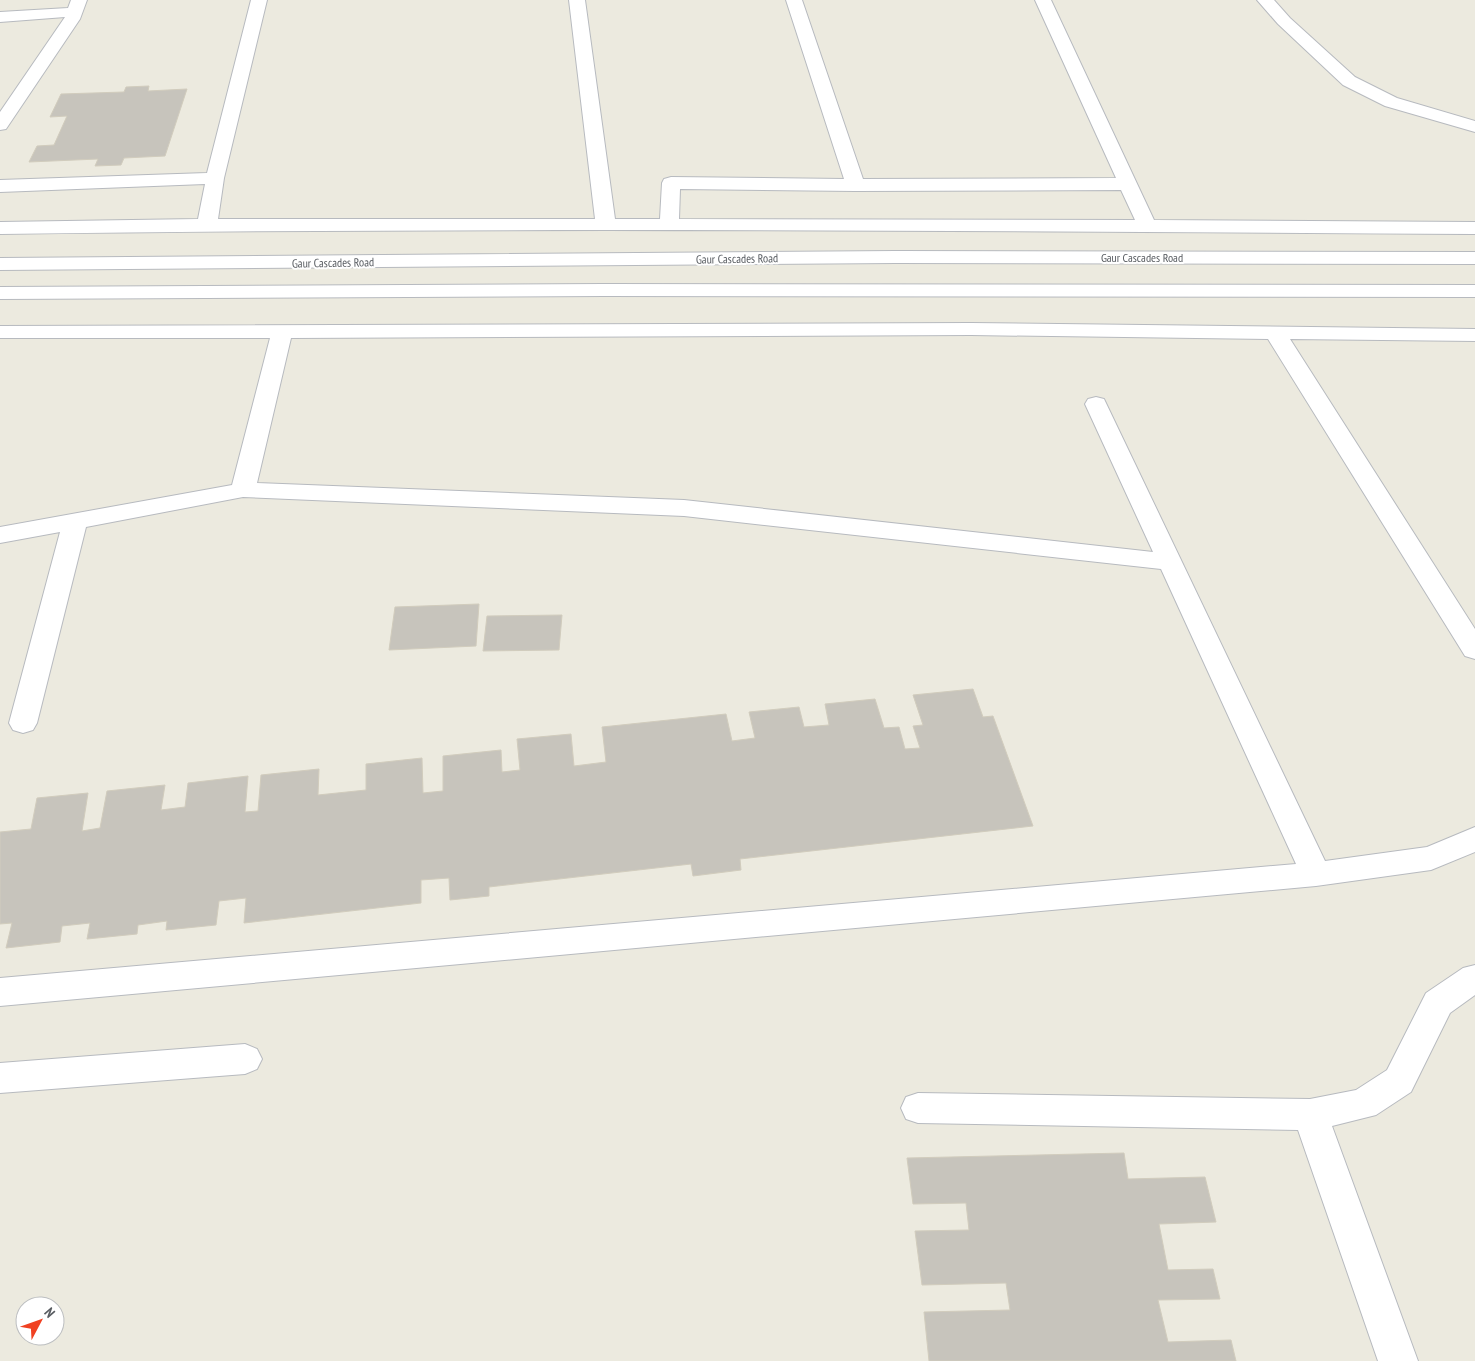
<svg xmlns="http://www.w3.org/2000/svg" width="1475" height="1361" font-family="'PT Sans Narrow',sans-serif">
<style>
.building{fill:#c7c4bc;stroke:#d1ccbd}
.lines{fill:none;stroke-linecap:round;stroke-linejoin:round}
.minor-casing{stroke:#b7babf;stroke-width:2}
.minor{fill:#fff;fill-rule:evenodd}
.labels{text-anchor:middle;stroke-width:4;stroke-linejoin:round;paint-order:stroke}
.far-street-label{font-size:12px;fill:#585c61;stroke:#fff}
</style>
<rect width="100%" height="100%" fill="#eceadf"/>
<g class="building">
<path d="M 149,86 L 148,91 L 187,89 L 165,156 L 124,158 L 121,165 L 95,166 L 98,159 L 29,162 L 37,146 L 54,145 L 67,116 L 50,117 L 61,94 L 124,92 L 126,87 Z"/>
<path d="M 479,604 L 476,646 L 389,650 L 395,607 Z"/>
<path d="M 562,615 L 559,650 L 483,651 L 487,616 Z"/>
<path d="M 973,689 L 983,717 L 993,716 L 1033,826 L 740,859 L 741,870 L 693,876 L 691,864 L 489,887 L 489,896 L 450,900 L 449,878 L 421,880 L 421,903 L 244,923 L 246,898 L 219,901 L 216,925 L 166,930 L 167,921 L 138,925 L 137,934 L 87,939 L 90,923 L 62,926 L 60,942 L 6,948 L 12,923 L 0,924 L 0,832 L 31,829 L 37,798 L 88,793 L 82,831 L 100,828 L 107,791 L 165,785 L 161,810 L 185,807 L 188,783 L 248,776 L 245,812 L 258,811 L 261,775 L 319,769 L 318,795 L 366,790 L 366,764 L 422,758 L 423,793 L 443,791 L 443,756 L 501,750 L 502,772 L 520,770 L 517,739 L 571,734 L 574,766 L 606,762 L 602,727 L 726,714 L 732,741 L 755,738 L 749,712 L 799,707 L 804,727 L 829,725 L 825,704 L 875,699 L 884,728 L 899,727 L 905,749 L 920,748 L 913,726 L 923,725 L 913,695 Z"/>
<path d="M 1124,1153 L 1128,1179 L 1205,1177 L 1216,1222 L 1159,1224 L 1168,1270 L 1213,1269 L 1220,1299 L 1158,1300 L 1168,1342 L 1231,1340 L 1236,1361 L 929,1361 L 924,1312 L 1010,1310 L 1006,1283 L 922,1285 L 915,1231 L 969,1230 L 966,1203 L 913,1204 L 907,1158 Z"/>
</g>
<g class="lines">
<g class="minor-casing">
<g id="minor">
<path d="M 71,0 L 87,0 L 80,19 L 6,129 L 0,130 L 0,112 L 65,17 L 0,22 L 0,12 L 68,8 Z"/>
<path d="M 251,0 L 267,0 L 224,178 L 218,219 L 595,219 L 569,0 L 585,0 L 615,219 L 660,219 L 662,183 L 664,179 L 671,177 L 844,179 L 786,0 L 802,0 L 863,179 L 1116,178 L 1035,0 L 1051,0 L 1154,220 L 1475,222 L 1475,234 C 983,231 492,227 0,234 L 0,222 L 198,219 L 205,184 L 0,192 L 0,180 L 207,173 ZM 680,189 L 855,191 L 1121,190 L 1135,220 L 679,219 Z"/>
<path d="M 1257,0 L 1274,0 L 1290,18 L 1355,77 L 1397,98 L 1475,121 L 1475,132 L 1385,106 L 1343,85 L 1278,24 Z"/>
<path d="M 896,251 L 1475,252 L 1475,264 L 896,263 L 0,270 L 0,258 Z"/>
<path d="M 604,284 L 1475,285 L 1475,297 L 604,296 L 0,299 L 0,287 Z"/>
<path d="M 971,323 L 1475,329 L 1475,341 L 1290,339 L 1475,629 L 1475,659 L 1465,656 L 1268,339 L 971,335 L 291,338 L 257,483 L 684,500 L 1153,552 L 1085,404 L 1088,399 L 1096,397 L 1104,399 L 1325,861 L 1427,847 L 1475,827 L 1475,852 L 1431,870 L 1316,886 L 0,1006 L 0,978 L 1296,864 L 1161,569 L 684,516 L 243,497 L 86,527 L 37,723 L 33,730 L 23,733 L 13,730 L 9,723 L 60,532 L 0,543 L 0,527 L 232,485 L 270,338 L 0,338 L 0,326 Z"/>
<path d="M 1475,965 L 1475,995 L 1450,1013 L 1411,1092 L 1376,1115 L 1332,1126 L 1418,1361 L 1378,1361 L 1298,1130 L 918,1123 L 906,1119 L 901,1108 L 906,1097 L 918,1093 L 1310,1099 L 1356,1090 L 1387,1070 L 1426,993 L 1463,968 Z"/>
<path d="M 245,1044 L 257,1049 L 262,1059 L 257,1069 L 245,1074 L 0,1093 L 0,1063 Z"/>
</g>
</g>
<use href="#minor" class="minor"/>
</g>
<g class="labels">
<g class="far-street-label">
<text x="1142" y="262">Gaur Cascades Road</text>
<text transform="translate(737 259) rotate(-1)" y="4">Gaur Cascades Road</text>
<text transform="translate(333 263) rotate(-1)" y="4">Gaur Cascades Road</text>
</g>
</g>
<g transform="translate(40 1321) rotate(49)"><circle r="24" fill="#ffffff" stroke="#bcbec0"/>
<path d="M0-4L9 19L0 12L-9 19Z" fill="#f04122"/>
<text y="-8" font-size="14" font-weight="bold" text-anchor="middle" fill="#585c61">N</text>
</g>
</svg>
